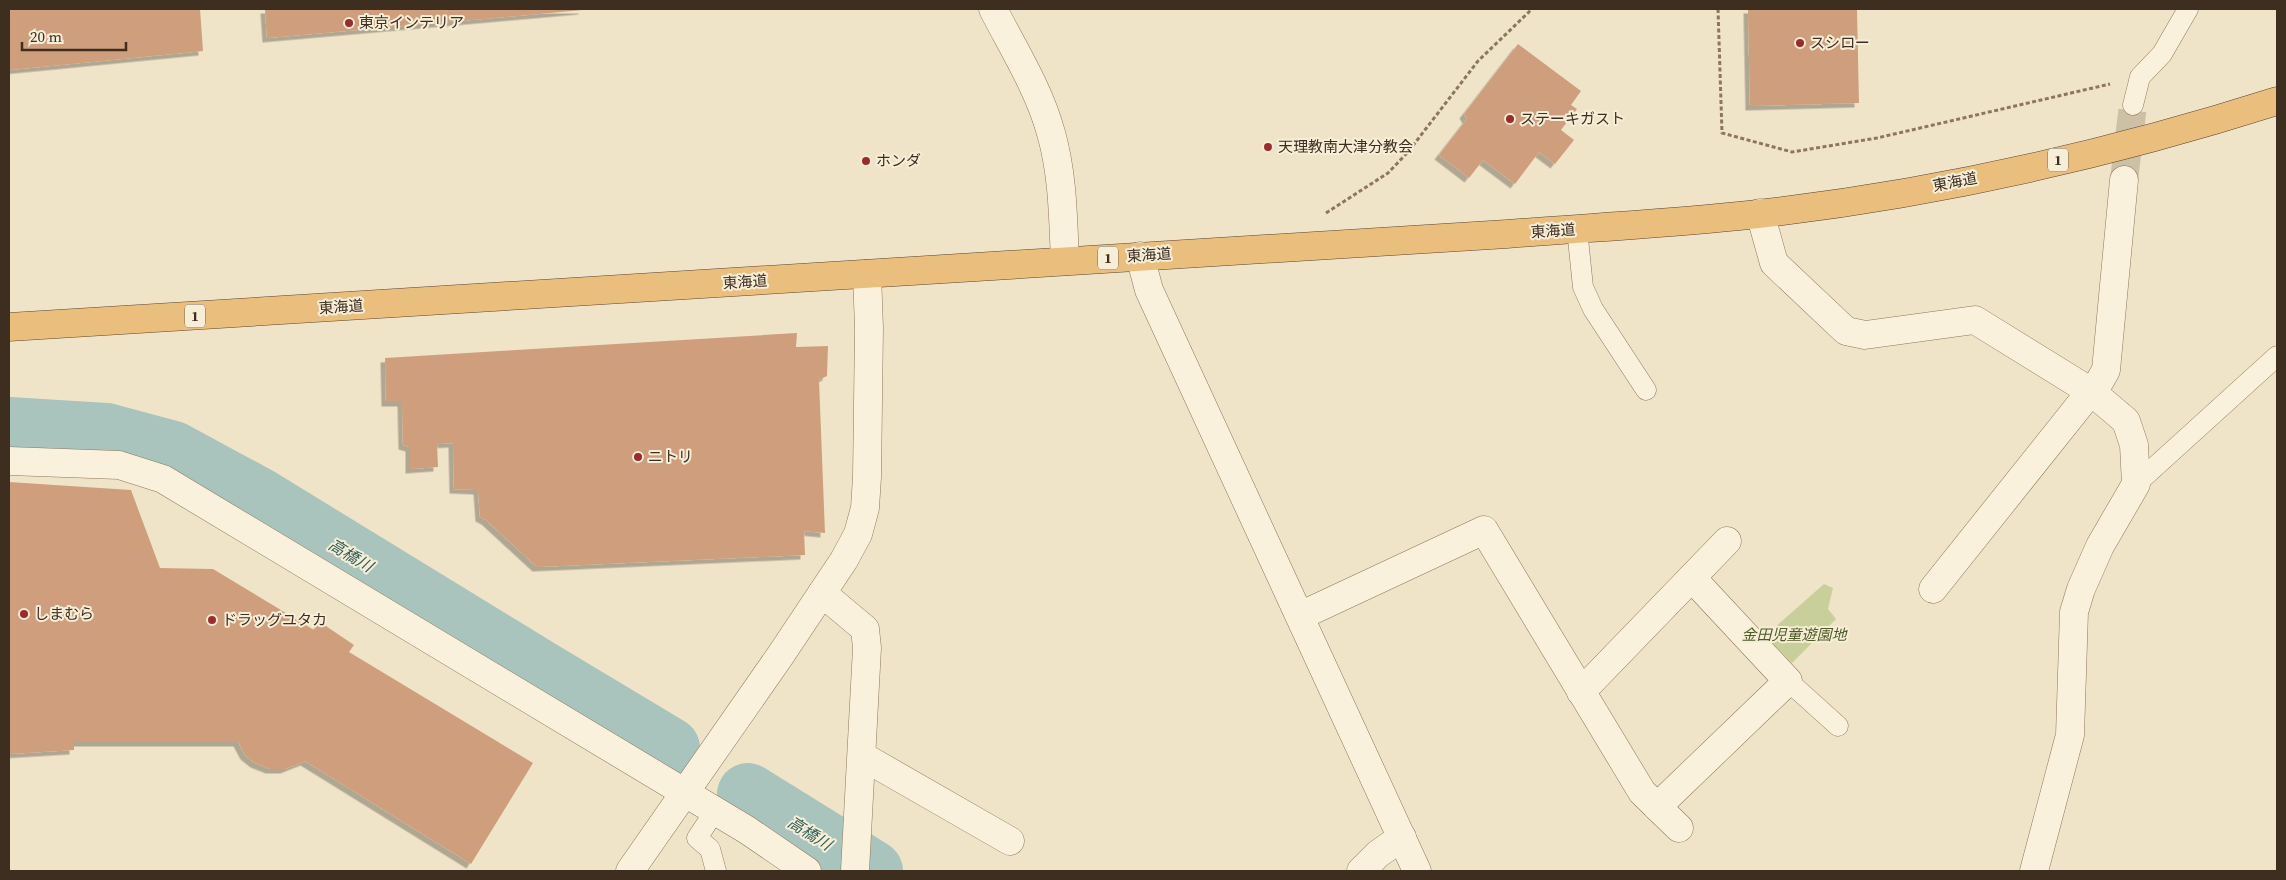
<svg xmlns="http://www.w3.org/2000/svg" width="2286" height="880" font-family="'Source Serif 4','Noto Sans JP',serif">
<style>
.green{fill:#c9cf9b}
.lines{fill:none;stroke-linecap:round;stroke-linejoin:round}
.river{stroke:#a9c4bc;stroke-width:62}
.building{fill:#cf9f7d;filter:url(#shadow)}
.minor-tunnel{stroke:#ccc0a6;stroke-width:28;stroke-dasharray:28 14;stroke-linecap:butt}
.service-casing{stroke:#8d765c;stroke-width:21}
.minor-casing{stroke:#8d765c;stroke-width:29}
.tertiary-casing{stroke:#8d765c;stroke-width:29}
.trunk-casing{stroke:#5b4430;stroke-width:29}
.path{stroke:#8d765c;stroke-width:3;stroke-dasharray:4 2.5;stroke-linecap:butt}
.service{stroke:#faf1dc;stroke-width:20}
.minor{stroke:#faf1dc;stroke-width:28}
.tertiary{stroke:#faf1dc;stroke-width:28}
.trunk{stroke:#eabe7c;stroke-width:28}
.poi-dot{fill:#9e2a2b;stroke:#f7eed8;stroke-width:2}
.labels{text-anchor:middle;stroke-width:4;stroke-linejoin:round;paint-order:stroke}
.shield{fill:#f7eed8;stroke:#756857;stroke-width:1}
.shield-label{font-size:14px;font-weight:bold;fill:#3d2e20}
.poi-label{font-size:15px;fill:#3d2e20;stroke:#f7eed8;text-anchor:start}
.street-label{font-size:15px;fill:#3d2e20;stroke:#f7eed8}
.park-label{font-size:15px;font-style:italic;fill:#4d5a26;stroke:#f7eed8}
.water-label{font-size:16px;font-style:italic;fill:#2f5d5a;stroke:#f7eed8}
</style>
<defs>
<filter id="shadow"><feDropShadow dx="-4.5" dy="4.5" stdDeviation="0" flood-color="#0004"/></filter>
</defs>
<rect width="100%" height="100%" fill="#f0e4c8"/>
<path class="green" d="M 1824,584 L 1833,588 L 1828,609 L 1836,619 L 1792,663 L 1765,636 Z"/>
<g class="lines">
<g class="river">
<path d="M 9,428 L 106,434 L 173,452 L 258,498 L 542,672 L 669,748"/>
<path d="M 748,794 L 872,871"/>
</g>
</g>
<g class="building">
<path d="M 9,9 L 200,9 L 203,51 L 9,70 Z"/>
<path d="M 265,9 L 583,9 L 583,10 L 267,38 Z"/>
<path d="M 1748,9 L 1857,9 L 1859,103 L 1750,106 Z"/>
<path d="M 1518,44 L 1581,91 L 1571,105 L 1577,109 L 1561,130 L 1574,140 L 1555,164 L 1539,152 L 1515,184 L 1483,160 L 1469,178 L 1439,155 L 1467,119 L 1464,114 Z"/>
<path d="M 797,333 L 796,347 L 828,346 L 827,376 L 819,380 L 825,533 L 804,531 L 805,555 L 537,567 L 486,520 L 480,517 L 478,490 L 454,489 L 453,443 L 437,444 L 438,467 L 410,469 L 410,447 L 403,445 L 402,402 L 386,402 L 385,358 Z"/>
<path d="M 9,482 L 131,490 L 160,568 L 213,569 L 314,630 L 320,622 L 354,645 L 349,652 L 533,763 L 471,864 L 305,761 L 285,769 L 270,769 L 255,763 L 245,755 L 238,742 L 74,742 L 74,750 L 9,754 Z"/>
</g>
<g class="lines">
<path class="minor-tunnel" d="M 2124,180 L 2133,105"/>
<g class="service-casing">
<g id="service">
<path d="M 2133,105 L 2140,77 L 2162,54 L 2188,9"/>
<path d="M 1577,229 L 1583,287 L 1593,309 L 1646,390"/>
<path d="M 2136,484 L 2277,356"/>
<path d="M 1788,681 L 1838,726"/>
<path d="M 715,811 L 697,838 L 710,849 L 716,871"/>
</g>
</g>
<g class="minor-casing">
<g id="minor">
<path d="M 1760,213 L 1774,263 L 1846,331 L 1865,335 L 1975,320 L 2093,393 L 2126,421 L 2134,445 L 2136,484 L 2100,546 L 2081,589 L 2074,612 L 2070,735 L 2034,871"/>
<path d="M 1140,256 L 1149,290 L 1417,871"/>
<path d="M 9,461 L 119,465 L 163,479 L 747,830 L 807,871"/>
<path d="M 1933,589 L 2083,401 L 2093,393 L 2106,370 L 2124,180"/>
<path d="M 822,593 L 865,629 L 867,648 L 855,871"/>
<path d="M 1300,616 L 1484,530 L 1642,792 L 1679,828"/>
<path d="M 1581,692 L 1727,541"/>
<path d="M 862,756 L 1010,841"/>
<path d="M 1657,807 L 1788,681 L 1692,578"/>
<path d="M 1361,871 L 1378,854 L 1402,837"/>
</g>
</g>
<g class="tertiary-casing">
<g id="tertiary">
<path d="M 993,9 C 1013,48 1039,89 1051,133 C 1063,175 1063,218 1065,261"/>
<path d="M 630,871 L 780,656 L 844,560 L 858,534 L 865,508 L 867,477 L 869,328 L 867,274"/>
</g>
</g>
<g class="trunk-casing">
<path id="trunk" d="M 9,327 L 1507,234 C 1584,228 1662,224 1739,216 C 1919,197 2104,156 2277,101"/>
</g>
<g class="path">
<path d="M 1718,9 L 1722,133 L 1792,152 L 1877,138 L 2110,84"/>
<path d="M 1326,213 L 1388,173 L 1408,152 L 1478,61 L 1532,9"/>
</g>
<use href="#service" class="service"/>
<use href="#minor" class="minor"/>
<use href="#tertiary" class="tertiary"/>
<use href="#trunk" class="trunk"/>
</g>
<g class="poi-dot">
<circle cx="349" cy="23" r="5"/>
<circle cx="1800" cy="43" r="5"/>
<circle cx="1510" cy="119" r="5"/>
<circle cx="1268" cy="147" r="5"/>
<circle cx="866" cy="161" r="5"/>
<circle cx="638" cy="457" r="5"/>
<circle cx="24" cy="614" r="5"/>
<circle cx="212" cy="620" r="5"/>
</g>
<g class="labels">
<g class="shield">
<rect x="2048" y="148.5" width="20" height="23" rx="4"/>
<rect x="1098" y="246.5" width="20" height="23" rx="4"/>
<rect x="185" y="304.5" width="20" height="23" rx="4"/>
</g>
<g class="shield-label">
<text x="2058" y="165">1</text>
<text x="1108" y="263">1</text>
<text x="195" y="321">1</text>
</g>
<g class="poi-label">
<text x="359" y="28">東京インテリア</text>
<text x="1810" y="48">スシロー</text>
<text x="1520" y="124">ステーキガスト</text>
<text x="1278" y="152">天理教南大津分教会</text>
<text x="876" y="166">ホンダ</text>
<text x="648" y="462">ニトリ</text>
<text x="34" y="619">しまむら</text>
<text x="222" y="625">ドラッグユタカ</text>
</g>
<g class="street-label">
<text transform="translate(1955 182) rotate(-11)" y="5">東海道</text>
<text transform="translate(1553 231) rotate(-4)" y="5">東海道</text>
<text transform="translate(1149 255) rotate(-4)" y="5">東海道</text>
<text transform="translate(745 282) rotate(-4)" y="5">東海道</text>
<text transform="translate(341 307) rotate(-4)" y="5">東海道</text>
</g>
<g class="park-label">
<text x="1794" y="640">金田児童遊園地</text>
</g>
<g class="water-label">
<text transform="translate(351 555) rotate(31)" y="6">高橋川</text>
<text transform="translate(810 833) rotate(32)" y="6">高橋川</text>
</g>
</g>
<rect width="2286" height="880" fill="none" stroke="#3d2e20" stroke-width="20"/>
<path d="M22 42v8h104v-8" fill="none" stroke="#3d2e20" stroke-width="2.5"/>
<text x="30" y="42" font-size="15" fill="#3d2e20" stroke="#f7eed8" stroke-width="4" paint-order="stroke">20 m</text>
</svg>
